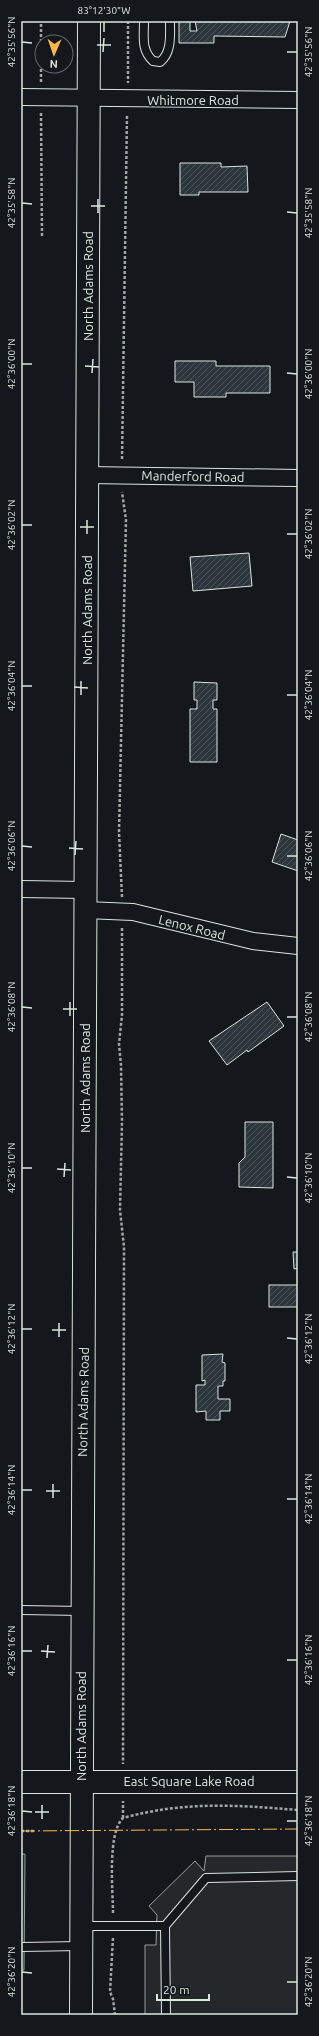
<svg xmlns="http://www.w3.org/2000/svg" width="319" height="2036" font-family="Ubuntu,sans-serif">
<style>
.parking{fill:#24282b;stroke:#939e99}
.building{fill:url(#building-hatch);stroke:#d8e6dc}
.lines{fill:none;stroke-linecap:round;stroke-linejoin:round}
.lane-casing{stroke:#d8e6dc;stroke-width:10}
.street-casing{stroke:#d8e6dc;stroke-width:18}
.secondary-casing{stroke:#d8e6dc;stroke-width:24}
.path{stroke:#9da8a2;stroke-width:2.5;stroke-dasharray:3 2;stroke-linecap:butt}
.lane{stroke:#14181c;stroke-width:8}
.street{stroke:#14181c;stroke-width:16}
.secondary{stroke:#14181c;stroke-width:22}
.power{stroke:#ffb74d;stroke-width:1;stroke-dasharray:14 3 2 3;stroke-linecap:butt}
.ticks{fill:none;stroke:#d8e6dc;stroke-width:1.5}
.labels{text-anchor:middle;stroke-width:3;stroke-linejoin:round;paint-order:stroke}
.street-label{font-size:13px;fill:#d8e6dc;stroke:#14181c}
.neatline{fill:none;stroke:#d8e6dc;stroke-width:1.5}
.ticks-label{font-size:10px;text-anchor:middle;fill:#d8e6dc}
</style>
<defs>
<pattern id="building-hatch" width="6" height="6" patternUnits="userSpaceOnUse"><rect width="6" height="6" fill="#2c363c"/><path d="M-1 1l2-2M0 6l6-6M5 7l2-2" fill="none" stroke="#4a5358"/></pattern>
</defs>
<rect width="100%" height="100%" fill="#14181c"/>
<g class="parking">
<path d="M 21,1854 L 25,1854 L 24,1970 L 21,1970 Z"/>
<path d="M 206,1856 L 298,1856 L 298,2015 L 145,2015 L 145,1945 L 156,1945 L 157,1915 L 149,1906 L 195,1861 L 204,1871 Z"/>
</g>
<g class="building">
<path d="M 179,21 L 190,21 L 190,31 L 197,31 L 195,21 L 290,21 L 285,37 L 214,36 L 214,43 L 179,43 Z"/>
<path d="M 180,163 L 221,163 L 221,167 L 247,166 L 248,192 L 199,192 L 199,195 L 180,195 Z"/>
<path d="M 175,361 L 216,361 L 216,366 L 270,366 L 270,393 L 226,393 L 226,397 L 194,397 L 194,382 L 175,382 Z"/>
<path d="M 249,553 L 252,586 L 193,591 L 190,557 Z"/>
<path d="M 194,682 L 217,683 L 217,700 L 213,700 L 213,709 L 217,709 L 217,762 L 190,762 L 190,709 L 197,709 L 197,700 L 194,700 Z"/>
<path d="M 281,834 L 298,840 L 298,871 L 272,862 Z"/>
<path d="M 267,1002 L 284,1026 L 248,1052 L 247,1050 L 227,1065 L 209,1041 Z"/>
<path d="M 245,1122 L 273,1122 L 273,1188 L 239,1187 L 239,1163 L 245,1157 Z"/>
<path d="M 293,1252 L 298,1252 L 298,1268 L 294,1269 Z"/>
<rect x="269" y="1285" width="29" height="22"/>
<path d="M 223,1354 L 222,1362 L 225,1363 L 225,1381 L 223,1381 L 223,1386 L 218,1386 L 218,1399 L 230,1399 L 230,1411 L 220,1411 L 220,1420 L 206,1420 L 206,1411 L 196,1412 L 196,1385 L 205,1385 L 205,1380 L 202,1381 L 202,1355 Z"/>
</g>
<g class="lines">
<g class="lane-casing">
<g id="lane">
<path d="M 144,21 C 144,37 141,50 153,61 L 160,62 C 172,53 170,35 170,21"/>
<path d="M 21,1610 L 82,1611"/>
<path d="M 82,1926 L 165,1926"/>
<path d="M 21,1947 L 80,1946"/>
<path d="M 166,2015 L 165,1926 L 206,1878 L 298,1876"/>
</g>
</g>
<g class="street-casing">
<g id="street">
<path d="M 21,97 L 298,100"/>
<path d="M 87,475 L 298,478"/>
<path d="M 21,889 L 85,890"/>
<path d="M 85,910 L 133,912 L 253,941 L 298,946"/>
</g>
</g>
<g class="secondary-casing">
<g id="secondary">
<path d="M 21,1782 L 298,1782"/>
<path d="M 81,2015 L 89,21"/>
</g>
</g>
<g class="path">
<path d="M 128,21 L 128,83"/>
<path d="M 41,82 L 41,21"/>
<path d="M 41,113 L 42,236"/>
<path d="M 122,459 L 127,114"/>
<path d="M 122,897 L 119,832 L 126,520 L 122,492"/>
<path d="M 122,928 L 122,1015 L 119,1044 L 121,1065 L 122,1122 L 120,1210 L 124,1247 L 123,1764"/>
<path d="M 123,1818 L 123,1801"/>
<path d="M 21,1831 L 35,1831"/>
<path d="M 113,1913 C 113,1891 107,1833 123,1818 C 185,1801 235,1805 298,1810"/>
<path d="M 113,1938 L 110,1992 L 113,1999 L 115,2015"/>
</g>
<use href="#lane" class="lane"/>
<use href="#street" class="street"/>
<use href="#secondary" class="secondary"/>
<path class="power" d="M 21,1831 L 298,1829"/>
</g>
<path class="ticks" d="M 104,32 L 104,22M 22,42 L 32,43M 97,45 L 111,45M 103,52 L 104,38M 287,52 L 297,52M 22,203 L 32,204M 91,206 L 105,206M 287,212 L 297,213M 98,213 L 98,199M 22,364 L 32,364M 85,366 L 99,367M 92,373 L 93,359M 287,373 L 297,374M 22,525 L 32,525M 80,527 L 94,527M 87,534 L 87,520M 287,534 L 297,534M 22,686 L 32,686M 74,687 L 88,688M 81,695 L 81,681M 287,695 L 297,695M 22,846 L 32,847M 69,848 L 83,849M 75,855 L 76,841M 287,856 L 297,856M 22,1007 L 32,1008M 63,1009 L 77,1009M 70,1016 L 70,1002M 287,1017 L 297,1017M 22,1168 L 32,1168M 57,1169 L 71,1170M 64,1177 L 65,1163M 287,1177 L 297,1178M 22,1329 L 32,1329M 52,1330 L 66,1330M 59,1337 L 59,1323M 287,1338 L 297,1339M 22,1490 L 32,1490M 46,1491 L 60,1491M 53,1498 L 53,1484M 287,1499 L 297,1499M 22,1651 L 32,1651M 41,1651 L 55,1652M 47,1658 L 48,1645M 287,1660 L 297,1660M 22,1811 L 32,1812M 35,1812 L 49,1812M 42,1819 L 42,1805M 287,1821 L 297,1821M 22,1972 L 32,1973M 287,1982 L 297,1982"/>
<g class="labels">
<g class="street-label">
<text x="193" y="105">Whitmore Road</text>
<text transform="translate(88 286) rotate(-90)" y="5">North Adams Road</text>
<text transform="translate(193 476) rotate(1)" y="5">Manderford Road</text>
<text transform="translate(87 610) rotate(-90)" y="5">North Adams Road</text>
<text transform="translate(192 927) rotate(14)" y="5">Lenox Road</text>
<text transform="translate(85 1078) rotate(-90)" y="5">North Adams Road</text>
<text transform="translate(83 1402) rotate(-89)" y="5">North Adams Road</text>
<text transform="translate(81 1726) rotate(-90)" y="5">North Adams Road</text>
<text x="189" y="1786">East Square Lake Road</text>
</g>
</g>
<rect width="319" height="2036" fill="none" stroke="#14181c" stroke-width="44"/>
<g transform="translate(54 54) rotate(182)"><circle r="19" fill="#14181c" stroke="#626a69"/>
<path d="M0-3L7 15L0 10L-7 15Z" fill="#ffb74d"/>
<text y="-6" font-size="11" font-weight="bold" text-anchor="middle" fill="#d8e6dc">N</text>
</g>
<path d="M157 1994v6h52v-6" fill="none" stroke="#d8e6dc" stroke-width="2"/>
<text x="163" y="1994" font-size="12" fill="#d8e6dc" stroke="#14181c" stroke-width="3" paint-order="stroke">20 m</text>
<rect x="22" y="22" width="275" height="1992" class="neatline"/>
<g class="ticks-label">
<text x="104" y="14">83°12'30"W</text>
<text transform="translate(11 42) rotate(-90)" y="4">42°35'56"N</text>
<text transform="translate(308 52) rotate(-90)" y="4">42°35'56"N</text>
<text transform="translate(11 203) rotate(-90)" y="4">42°35'58"N</text>
<text transform="translate(308 213) rotate(-90)" y="4">42°35'58"N</text>
<text transform="translate(11 364) rotate(-90)" y="4">42°36'00"N</text>
<text transform="translate(308 374) rotate(-90)" y="4">42°36'00"N</text>
<text transform="translate(11 525) rotate(-90)" y="4">42°36'02"N</text>
<text transform="translate(308 534) rotate(-90)" y="4">42°36'02"N</text>
<text transform="translate(11 686) rotate(-90)" y="4">42°36'04"N</text>
<text transform="translate(308 695) rotate(-90)" y="4">42°36'04"N</text>
<text transform="translate(11 846) rotate(-90)" y="4">42°36'06"N</text>
<text transform="translate(308 856) rotate(-90)" y="4">42°36'06"N</text>
<text transform="translate(11 1007) rotate(-90)" y="4">42°36'08"N</text>
<text transform="translate(308 1017) rotate(-90)" y="4">42°36'08"N</text>
<text transform="translate(11 1168) rotate(-90)" y="4">42°36'10"N</text>
<text transform="translate(308 1178) rotate(-90)" y="4">42°36'10"N</text>
<text transform="translate(11 1329) rotate(-90)" y="4">42°36'12"N</text>
<text transform="translate(308 1339) rotate(-90)" y="4">42°36'12"N</text>
<text transform="translate(11 1490) rotate(-90)" y="4">42°36'14"N</text>
<text transform="translate(308 1499) rotate(-90)" y="4">42°36'14"N</text>
<text transform="translate(11 1651) rotate(-90)" y="4">42°36'16"N</text>
<text transform="translate(308 1660) rotate(-90)" y="4">42°36'16"N</text>
<text transform="translate(11 1811) rotate(-90)" y="4">42°36'18"N</text>
<text transform="translate(308 1821) rotate(-90)" y="4">42°36'18"N</text>
<text transform="translate(11 1972) rotate(-90)" y="4">42°36'20"N</text>
<text transform="translate(308 1982) rotate(-90)" y="4">42°36'20"N</text>
</g>
</svg>
